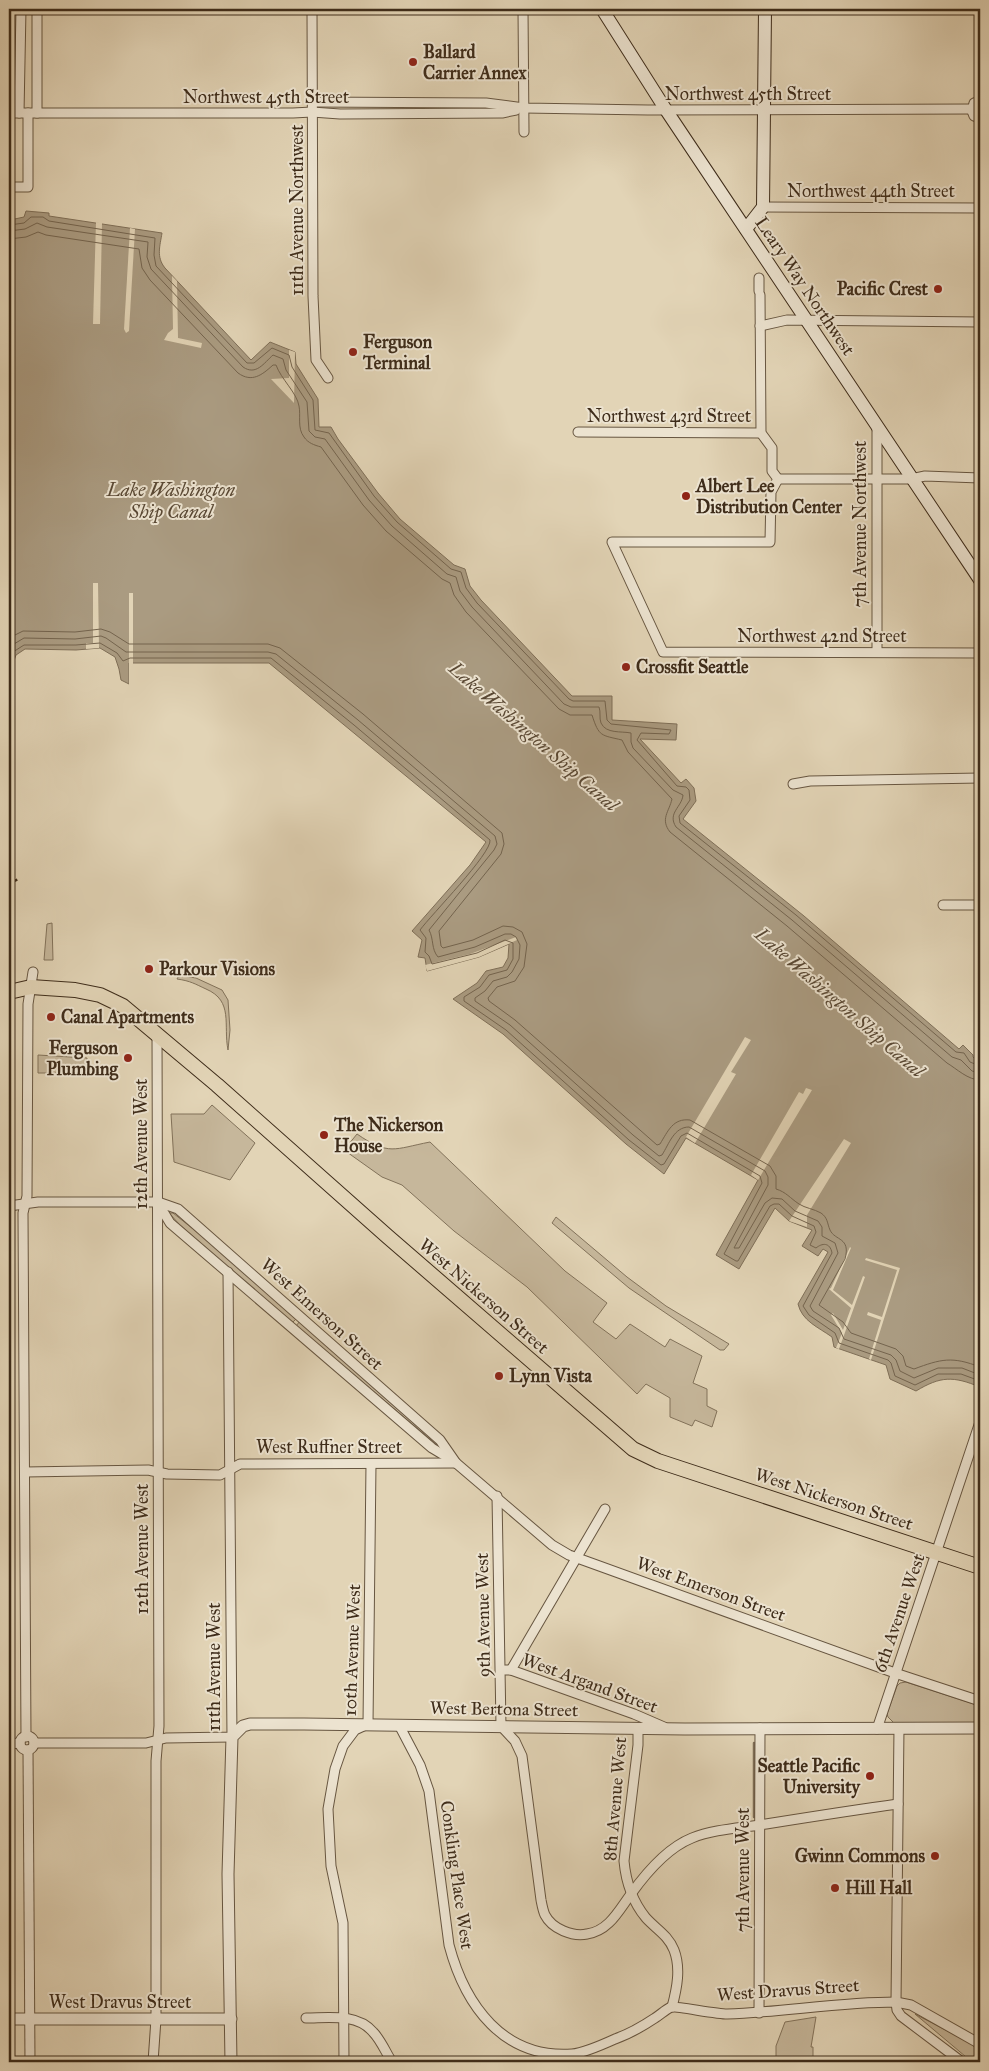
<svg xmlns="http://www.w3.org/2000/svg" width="989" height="2071" font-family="'IM FELL Great Primer',serif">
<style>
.green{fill:#c6b79b;stroke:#82725a}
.water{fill:#aa9b81;stroke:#7f6f58}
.pier{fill:#e2d4b6}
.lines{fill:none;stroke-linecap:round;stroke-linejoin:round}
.shore{stroke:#74644e;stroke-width:1}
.stream{stroke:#7f6f58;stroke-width:2.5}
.minor-casing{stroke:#675641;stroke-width:11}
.tertiary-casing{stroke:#675641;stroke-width:13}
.secondary-casing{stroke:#3e2c1a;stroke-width:14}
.primary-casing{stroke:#3e2c1a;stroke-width:16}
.minor{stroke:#ece3d0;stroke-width:9}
.tertiary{stroke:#ece3d0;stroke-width:11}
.secondary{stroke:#ece3d0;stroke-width:12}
.primary{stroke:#e2d4b6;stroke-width:14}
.rail{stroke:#3e2c1a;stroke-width:2.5;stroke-dasharray:9 9;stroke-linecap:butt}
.poi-dot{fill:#8f2418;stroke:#ece3d0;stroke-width:2}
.labels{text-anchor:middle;stroke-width:4;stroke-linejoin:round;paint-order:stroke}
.poi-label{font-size:18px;font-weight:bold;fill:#3e2c1a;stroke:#ece3d0;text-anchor:start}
.street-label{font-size:18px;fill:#3e2c1a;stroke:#ece3d0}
.water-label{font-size:19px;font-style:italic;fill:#594834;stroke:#ece3d0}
</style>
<rect width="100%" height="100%" fill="#e2d4b6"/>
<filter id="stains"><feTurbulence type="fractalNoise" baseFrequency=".004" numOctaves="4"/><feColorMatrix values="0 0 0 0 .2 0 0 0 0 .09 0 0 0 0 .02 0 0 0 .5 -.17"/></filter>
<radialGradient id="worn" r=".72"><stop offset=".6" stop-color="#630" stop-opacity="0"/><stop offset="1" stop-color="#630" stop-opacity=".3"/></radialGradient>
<g class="green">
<path d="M 52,923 L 53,960 L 44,960 L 47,924 Z"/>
<path d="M 183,976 L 196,978 L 222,990 L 228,1000 L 230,1030 L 228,1050 C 223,1025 234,1001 206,989 C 195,984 191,981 177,979 L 178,977 Z"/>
<path d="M 38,1055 L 87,1058 L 87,1073 L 38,1073 Z"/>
<path d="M 212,1105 L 255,1143 L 230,1180 L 174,1162 L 171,1114 L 204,1114 Z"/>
<path d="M 357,1134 C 389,1156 394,1149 430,1142 L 565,1271 L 607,1303 L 593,1322 L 616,1339 L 630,1324 L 665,1347 L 670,1339 L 702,1356 L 693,1383 L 707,1389 L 707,1406 L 717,1411 L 712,1427 L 695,1420 L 692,1426 L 670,1417 L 670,1398 L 646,1384 L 637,1394 L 527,1287 L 454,1231 L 402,1185 L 382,1177 L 344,1150 Z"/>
<path d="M 169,1213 L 173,1213 L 241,1267 L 274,1300 L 297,1318 L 292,1323 L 180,1225 Z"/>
<path d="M 556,1217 L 627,1277 L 666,1306 L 729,1344 L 724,1350 L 720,1350 L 629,1288 L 552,1223 Z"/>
<path d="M 300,1321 L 440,1443 L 437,1445 L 296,1326 Z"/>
<path d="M 906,1682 L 980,1706 L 980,1723 L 894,1723 L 888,1717 L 887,1714 L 897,1686 L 900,1683 Z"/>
<path d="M 915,2014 L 980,2048 L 980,2062 L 972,2062 Z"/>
<path d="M 816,2017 L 811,2047 L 813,2047 L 813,2062 L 776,2062 L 776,2046 L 785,2022 Z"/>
</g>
<path class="water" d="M 26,211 L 49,213 L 49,216 L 162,233 C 160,246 156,257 165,268 L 251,360 L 270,342 L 295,352 L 296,364 L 318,399 L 319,427 L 331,427 L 338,439 L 378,493 L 400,519 L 454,565 L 465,569 L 470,586 L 481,600 L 572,696 L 612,696 L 612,720 L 677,724 L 676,740 L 640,739 L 681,783 L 686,779 L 694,788 L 696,801 L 683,819 L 804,916 L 959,1049 L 963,1045 L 973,1055 L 973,1057 L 980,1063 L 980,1387 C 953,1376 941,1376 916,1391 L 890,1379 L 886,1365 L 834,1347 L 832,1337 C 818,1327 802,1321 798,1304 L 828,1252 L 823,1249 L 818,1256 L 802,1246 L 812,1230 L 789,1221 L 775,1208 L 739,1269 L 716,1255 L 758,1180 L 686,1138 L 664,1174 L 626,1144 L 503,1034 L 453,999 L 477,983 L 486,971 L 503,967 L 508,958 L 509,944 L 479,957 L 427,971 L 425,958 L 418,957 L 422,940 L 412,931 L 470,865 L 486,842 L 269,663 L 129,663 L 129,684 L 121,680 L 119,669 L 115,657 L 100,648 L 76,650 L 25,649 L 16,655 L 12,666 L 12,750 L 9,750 L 9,236 L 10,220 L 24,217 Z"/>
<g class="pier">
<path d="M 96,222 L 102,223 L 100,324 L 93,324 Z"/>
<path d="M 130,228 L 135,229 L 129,331 L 126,333 L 124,329 Z"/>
<path d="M 172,276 L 177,281 L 178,338 L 202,343 L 201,348 L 164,340 L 168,333 L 173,329 Z"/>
<path d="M 289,350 L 295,352 L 294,403 L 271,379 L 289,378 Z"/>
<path d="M 93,583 L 98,583 L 99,648 L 86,649 L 86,643 L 93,643 Z"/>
<path d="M 129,593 L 133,593 L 133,665 L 131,665 L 131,684 L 129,686 Z"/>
<path d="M 516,937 L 517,940 L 479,957 L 427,971 L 425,965 L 470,954 Z"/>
<path d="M 745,1037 L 751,1040 L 731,1072 L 736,1074 L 695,1143 L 686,1137 Z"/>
<path d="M 806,1088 L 812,1090 L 758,1180 L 751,1175 L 799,1092 L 803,1094 Z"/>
<path d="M 844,1139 L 851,1143 L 807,1215 L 807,1227 L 789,1221 Z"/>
<path d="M 850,1247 L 851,1248 L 833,1290 L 852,1305 L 863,1276 L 865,1277 L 839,1349 L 836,1348 L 842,1333 L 831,1315 L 833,1313 L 843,1330 L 851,1308 L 829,1289 L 831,1288 Z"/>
<path d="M 866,1258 L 900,1268 L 871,1360 L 869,1359 L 881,1320 L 867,1315 L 868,1312 L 882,1317 L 897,1270 L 865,1260 Z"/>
</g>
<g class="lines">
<g class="shore">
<path d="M 9,225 L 24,223 L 31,217 L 43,217 L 49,221 L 155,238 L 154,255 L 156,266 L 247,363 L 254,363 L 272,348 L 289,355 L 292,367 L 313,400 L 315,430 L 329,433 L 374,496 L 397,522 L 451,569 L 461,572 L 466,588 L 477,603 L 569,699 L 573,701 L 605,701 L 607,720 L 611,724 L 671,730 L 669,734 L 641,733 L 637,740 L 677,786 L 686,787 L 689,790 L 690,800 L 679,816 L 680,823 L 796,915 L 956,1052 L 964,1053 L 970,1062 L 980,1066"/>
<path d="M 9,231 L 25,229 L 37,223 L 47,227 L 148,242 L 147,257 L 151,269 L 243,367 C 256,376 264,363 273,355 L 283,359 L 286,370 L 307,402 L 309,431 L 315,437 L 325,439 L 369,500 L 392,526 L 447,574 L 456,577 L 460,591 L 472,607 L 564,704 L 571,707 L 599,707 C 601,712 599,718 601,723 C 606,734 621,731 631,733 L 631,742 L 633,748 L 673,790 L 683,795 C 682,807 667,813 676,827 L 792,920 L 952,1057 L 961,1060 L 972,1071 L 980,1073"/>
<path d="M 9,239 L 26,237 L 38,232 L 46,235 L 139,249 L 142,268 L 150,280 L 238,373 C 252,383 262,375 273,365 L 276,365 C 281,379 297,393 299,406 C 301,416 297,428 304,437 C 308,443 314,445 321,447 L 363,505 L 386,531 L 442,579 L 450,583 L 454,595 L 466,612 L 559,709 L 570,715 L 592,715 C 599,737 601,735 622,740 L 628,752 L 672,799 C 669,812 660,819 670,832 L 787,926 L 947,1063 C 957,1069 968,1080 980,1080"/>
<path d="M 9,638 L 23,631 L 75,632 L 101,629 L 110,632 L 129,644 L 268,644 L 280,648 L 363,714 L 502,833 L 504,844 L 501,854 L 439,931 L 441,946 L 443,948 L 473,940 L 503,926 L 513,927 L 522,932 L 527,944 L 524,967 L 515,981 L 497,987 L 488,998 L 489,1001 L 515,1020 L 657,1145 L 660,1144 C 668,1131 673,1118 690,1120 L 770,1166 L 776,1176 L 776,1189 C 786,1192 790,1198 799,1204 C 805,1208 814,1209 821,1213 C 828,1218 827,1223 830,1230 C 835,1241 851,1237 845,1259 L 819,1305 L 843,1322 L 851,1333 L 896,1349 L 903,1356 L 906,1366 L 914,1369 C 941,1359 952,1356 980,1367"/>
<path d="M 9,647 L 24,638 L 75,639 L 101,636 L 106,638 L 126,652 L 268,652 L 276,654 L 358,720 L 495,836 L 497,844 L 494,850 L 429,930 C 434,939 431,949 438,957 L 475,947 L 505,934 L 511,934 L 516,937 L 520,945 L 519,959 L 512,972 L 507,977 L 493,981 L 485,991 L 475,998 L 475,1001 L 510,1025 L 633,1135 L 659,1156 L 662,1155 C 669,1144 674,1127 689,1127 L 765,1171 L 768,1177 L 768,1185 L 734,1248 L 739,1248 L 765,1203 L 772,1198 L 782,1199 L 795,1211 L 818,1221 L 822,1227 L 822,1236 L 835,1243 L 838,1253 L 810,1306 L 813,1311 L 839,1328 L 844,1339 L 891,1355 L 896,1360 L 900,1371 L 914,1378 L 938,1368 L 962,1368 L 980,1375"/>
<path d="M 9,660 L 13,652 L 24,645 L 76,645 L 100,643 L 117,653 L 123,661 L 130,658 L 271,658 L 354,725 L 490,840 C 492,853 431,915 420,930 L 426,938 L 425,952 L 429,956 L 432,964 L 477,953 L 505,940 L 513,943 L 513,959 L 507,970 L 489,975 L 480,987 L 464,997 L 464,1001 L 506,1030 L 629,1140 L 661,1165 L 664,1164 L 681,1136 L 687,1133 L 760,1176 L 762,1183 L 724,1254 L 736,1261 L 738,1261 L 770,1206 L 774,1204 L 779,1204 L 792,1216 L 814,1226 L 816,1232 L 810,1245 L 816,1248 C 822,1243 830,1242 832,1253 L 803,1306 L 809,1315 L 835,1333 L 839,1343 L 888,1360 L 891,1363 L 895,1376 L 915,1385 L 938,1374 L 961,1374 L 980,1381"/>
</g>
<path class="stream" d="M 754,1743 L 754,1817"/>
<g class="minor-casing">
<g id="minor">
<path d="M 37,9 L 37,113"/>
<path d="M 312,9 L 313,296 L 316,360 L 328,378"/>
<path d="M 523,9 L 524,132"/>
<path d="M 980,11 L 980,36"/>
<path d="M 980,101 L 974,103 L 972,111 L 974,116 L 980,118"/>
<path d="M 313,102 L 486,103 L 524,108 L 648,110 L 972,109"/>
<path d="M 9,113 L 293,113 L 312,112 L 340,114 L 502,113 L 516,110"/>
<path d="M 19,113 L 21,9"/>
<path d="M 9,187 L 28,187 L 28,113"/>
<path d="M 763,207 L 980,208"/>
<path d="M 759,278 L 759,291"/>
<path d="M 760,295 L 761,433 L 772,448 L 772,471 L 778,479"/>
<path d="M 760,326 L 787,320 L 980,322"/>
<path d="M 877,427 L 877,652"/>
<path d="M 578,432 L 761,433"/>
<path d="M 778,479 L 771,492 L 770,542 L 612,542 L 663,652 L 980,653"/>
<path d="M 778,479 L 911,479 L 925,476 L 980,478"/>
<path d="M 793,784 L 810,781 L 980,778"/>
<path d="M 943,905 L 980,905"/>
<path d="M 158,1203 L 170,1223 L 432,1448 L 452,1460"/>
<path d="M 9,1206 L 38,1202 L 158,1202 L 178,1209 L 440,1440 L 456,1463 L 552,1545 L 569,1555 L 895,1673 L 980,1701"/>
<path d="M 25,1472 L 148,1470 L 167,1474 L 220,1475 L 240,1464 L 456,1463"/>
<path d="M 497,1496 L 501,1726 L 515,1741 L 522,1756 L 541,1900 C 542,1905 543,1911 545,1915 C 552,1929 573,1937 587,1934 C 609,1931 619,1910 631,1894 C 646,1873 667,1848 692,1838 C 714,1829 742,1828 766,1824 C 810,1817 854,1810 898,1804"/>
<path d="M 505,1670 L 511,1670 L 634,1714 L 664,1727"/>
<path d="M 511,1670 L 605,1509"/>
<path d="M 399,1725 L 420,1765 L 429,1791 L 449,1945 C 465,2005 503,2059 572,2054 C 584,2053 604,2044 615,2039 C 629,2034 643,2026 655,2018 C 660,2015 665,2010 671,2007 C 675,2006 717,2014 727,2014 C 784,2012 839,2002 896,2002 L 897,2010 L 901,2016 L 962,2062"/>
<path d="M 638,1728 L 638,1745 L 624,1861 C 626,1883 632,1901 646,1918 C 656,1929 668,1935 674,1950 C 681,1968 677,1988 672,2007"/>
<path d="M 899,1728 L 896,2002 L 911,2005 L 980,2044"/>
<path d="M 877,1729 L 980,1422"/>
<circle cx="27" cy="1743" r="7"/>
<path d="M 26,1737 L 23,1213 L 27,1196 L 28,1004 L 33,972"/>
<path d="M 34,1743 L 146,1743 L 166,1738 L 232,1737 L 228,1272"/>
<path d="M 9,1744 L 20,1743"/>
<path d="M 28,1750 L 30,2062"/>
<path d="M 759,2013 L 760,1728"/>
<path d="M 306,2018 C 328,2018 357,2013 373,2032 C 381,2040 386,2053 392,2062"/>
<path d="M 153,2062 L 156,2019 L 156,1761 L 159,1726 L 157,1034"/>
<path d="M 344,2062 L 343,1923 L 331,1866 L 328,1809 L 335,1769 L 343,1746 L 355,1730 L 368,1724 L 371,1464"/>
</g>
</g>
<g class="tertiary-casing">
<g id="tertiary">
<path d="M 9,2019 L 231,2019"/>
<path d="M 231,2062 L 228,1874 L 232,1737 L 243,1726 L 250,1724 L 304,1724 L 685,1729 L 980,1728"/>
</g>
</g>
<g class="secondary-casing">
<g id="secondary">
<path d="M 602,9 L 666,110 L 980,580"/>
<path d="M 746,229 L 763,207 L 765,9"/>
</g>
</g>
<g class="primary-casing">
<path id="primary" d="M 9,992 L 31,987 L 75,990 L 100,995 L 123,1006 L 217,1085 L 387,1236 L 633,1449 L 658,1461 L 980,1567"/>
</g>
<use href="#minor" class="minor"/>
<use href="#tertiary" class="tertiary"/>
<use href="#secondary" class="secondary"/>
<use href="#primary" class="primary"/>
<path class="rail" d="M 9,883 L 21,878"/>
</g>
<g class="poi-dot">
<circle cx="413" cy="62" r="5"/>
<circle cx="938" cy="289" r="5"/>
<circle cx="353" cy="352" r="5"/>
<circle cx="686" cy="496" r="5"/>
<circle cx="626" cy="667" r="5"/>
<circle cx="149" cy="969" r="5"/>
<circle cx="51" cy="1017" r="5"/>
<circle cx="128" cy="1058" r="5"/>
<circle cx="324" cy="1135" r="5"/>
<circle cx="499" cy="1376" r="5"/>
<circle cx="870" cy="1776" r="5"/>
<circle cx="935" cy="1856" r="5"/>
<circle cx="835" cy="1888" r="5"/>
</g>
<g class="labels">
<g class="poi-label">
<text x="423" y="58">Ballard<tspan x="423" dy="21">Carrier Annex</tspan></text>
<text x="928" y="295" text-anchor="end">Pacific Crest</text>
<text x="363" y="348">Ferguson<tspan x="363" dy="21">Terminal</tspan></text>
<text x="696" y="492">Albert Lee<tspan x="696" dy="21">Distribution Center</tspan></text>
<text x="636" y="673">Crossfit Seattle</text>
<text x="159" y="975">Parkour Visions</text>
<text x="61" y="1023">Canal Apartments</text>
<text x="118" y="1054" text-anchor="end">Ferguson<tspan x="118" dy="21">Plumbing</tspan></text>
<text x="334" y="1131">The Nickerson<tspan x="334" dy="21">House</tspan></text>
<text x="509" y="1382">Lynn Vista</text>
<text x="860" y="1772" text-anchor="end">Seattle Pacific<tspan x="860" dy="21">University</tspan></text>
<text x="925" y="1862" text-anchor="end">Gwinn Commons</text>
<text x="845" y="1894">Hill Hall</text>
</g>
<g class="street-label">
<text x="748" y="100">Northwest 45th Street</text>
<text x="266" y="103">Northwest 45th Street</text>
<text x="871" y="197">Northwest 44th Street</text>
<text transform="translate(297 210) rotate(-90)" y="6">11th Avenue Northwest</text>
<text transform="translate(805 286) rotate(56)" y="6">Leary Way Northwest</text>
<text x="669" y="422">Northwest 43rd Street</text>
<text transform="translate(860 524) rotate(-90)" y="6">7th Avenue Northwest</text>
<text x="822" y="642">Northwest 42nd Street</text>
<text transform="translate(141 1144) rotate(-90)" y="6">12th Avenue West</text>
<text transform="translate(484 1296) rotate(41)" y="6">West Nickerson Street</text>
<text transform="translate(322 1314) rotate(42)" y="6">West Emerson Street</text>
<text x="329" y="1453">West Ruffner Street</text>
<text transform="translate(834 1499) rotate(18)" y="6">West Nickerson Street</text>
<text transform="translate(142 1549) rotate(-90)" y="6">12th Avenue West</text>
<text transform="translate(711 1589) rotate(20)" y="6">West Emerson Street</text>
<text transform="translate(899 1613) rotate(-71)" y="6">6th Avenue West</text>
<text transform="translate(483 1615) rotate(-91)" y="6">9th Avenue West</text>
<text transform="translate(352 1650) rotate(-88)" y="6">10th Avenue West</text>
<text transform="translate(214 1667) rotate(-90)" y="6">11th Avenue West</text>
<text transform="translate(590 1683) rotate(20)" y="6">West Argand Street</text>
<text transform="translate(504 1709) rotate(1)" y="6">West Bertona Street</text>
<text transform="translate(615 1799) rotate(-85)" y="6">8th Avenue West</text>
<text transform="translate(743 1870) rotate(-90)" y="6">7th Avenue West</text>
<text transform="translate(457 1875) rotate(82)" y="6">Conkling Place West</text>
<text transform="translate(788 1990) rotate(-4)" y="6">West Dravus Street</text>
<text x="120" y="2008">West Dravus Street</text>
</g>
<g class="water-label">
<text x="171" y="496">Lake Washington<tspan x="171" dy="22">Ship Canal</tspan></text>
<text transform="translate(534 736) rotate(41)" y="7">Lake Washington Ship Canal</text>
<text transform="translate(840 1002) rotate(41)" y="7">Lake Washington Ship Canal</text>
</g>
</g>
<rect width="989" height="2071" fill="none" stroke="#e2d4b6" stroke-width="30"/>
<rect x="10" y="10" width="969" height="2051" fill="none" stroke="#3e2c1a" stroke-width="2.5"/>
<rect x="15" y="15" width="959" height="2041" fill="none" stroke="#3e2c1a"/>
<rect width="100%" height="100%" filter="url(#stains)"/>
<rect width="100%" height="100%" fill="url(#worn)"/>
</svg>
